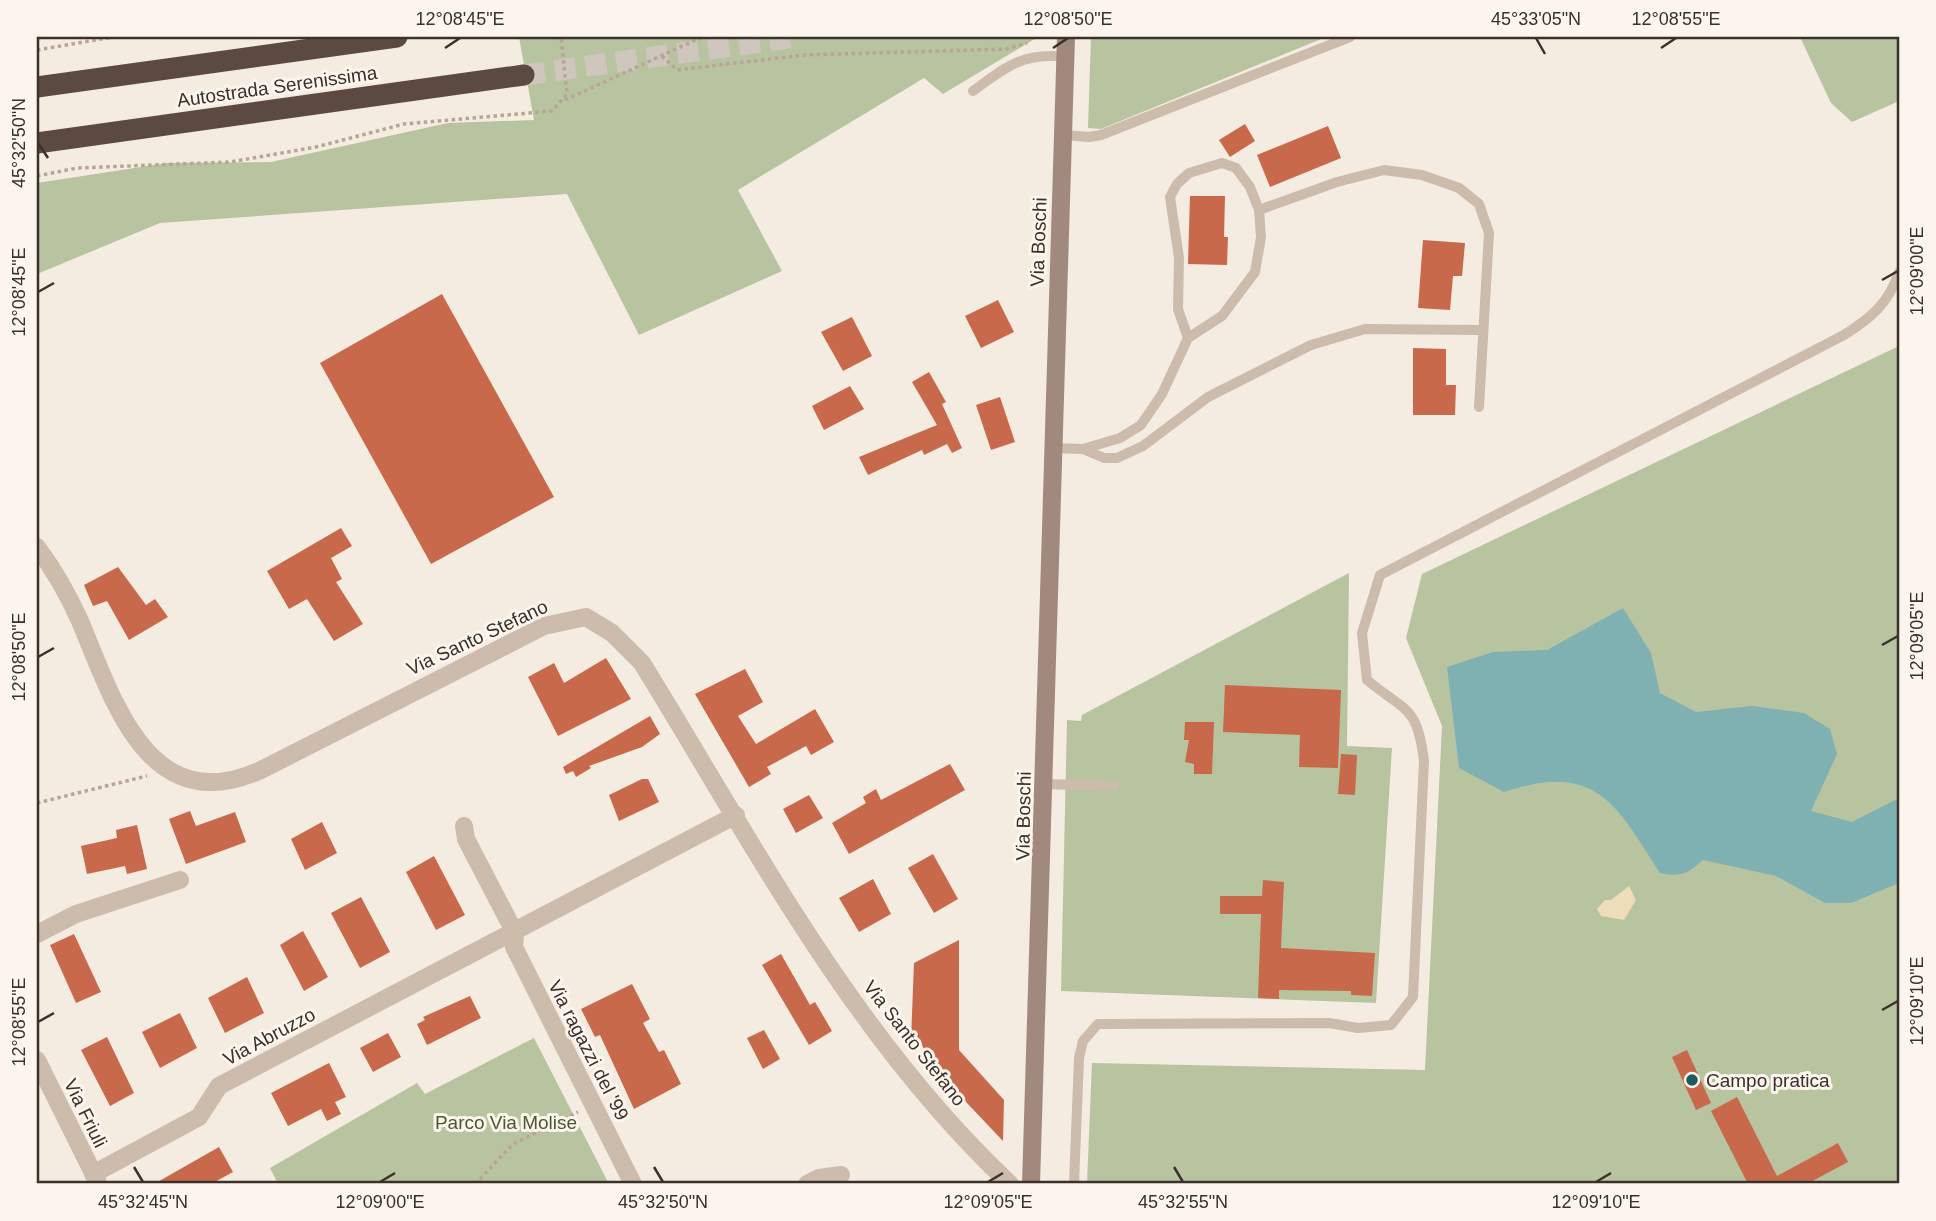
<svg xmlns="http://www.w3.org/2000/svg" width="1936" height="1221" font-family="Helvetica,sans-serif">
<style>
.green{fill:#b8c4a0}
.sand{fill:#efdcb8}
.water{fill:#7fb0b2}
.building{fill:#c8694b}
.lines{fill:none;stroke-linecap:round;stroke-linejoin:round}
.highway-tunnel{stroke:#cfc6bd;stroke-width:21;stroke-dasharray:21 10;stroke-linecap:butt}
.path{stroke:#b9a596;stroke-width:3.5;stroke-dasharray:3.5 3.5;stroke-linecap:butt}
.lane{stroke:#cdbbac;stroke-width:10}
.street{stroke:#cdbbac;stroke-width:18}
.secondary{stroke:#a18a7d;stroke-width:18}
.highway{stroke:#5c4a42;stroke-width:21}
.ticks{fill:none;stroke:#3b302b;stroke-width:2.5}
.poi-dot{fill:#1f5a5e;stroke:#fbf5ee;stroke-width:2.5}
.labels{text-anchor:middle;stroke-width:6;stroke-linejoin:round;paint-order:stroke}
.street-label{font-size:19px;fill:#3b302b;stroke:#fbf5ee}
.poi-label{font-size:19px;fill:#3b302b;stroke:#fbf5ee;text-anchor:start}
.park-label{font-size:19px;fill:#4a5a2e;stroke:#fbf5ee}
.neatline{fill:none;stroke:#3b302b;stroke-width:2.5}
.ticks-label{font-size:18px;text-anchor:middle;fill:#3b302b}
</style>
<rect width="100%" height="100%" fill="#f4ebe1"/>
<g class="green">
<path d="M 519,37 L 1038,37 L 943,94 L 924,78 L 738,190 L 782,271 L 639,335 L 567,194 L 160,223 L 37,274 L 37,183 L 167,163 L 271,162 L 448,123 L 534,120 Z"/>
<path d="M 1091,37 L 1326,37 L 1101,129 L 1088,128 Z"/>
<path d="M 1800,37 L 1899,37 L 1899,101 L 1852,122 L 1831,103 Z"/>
<path d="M 1899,346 L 1899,1184 L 1087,1184 L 1092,1063 L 1425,1070 L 1442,726 L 1406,638 L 1422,574 Z"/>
<path d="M 1349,573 L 1347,746 L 1392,748 L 1376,1003 L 1061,991 L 1067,720 L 1081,721 L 1082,715 Z"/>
<path d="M 534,1038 L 609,1184 L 278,1184 L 270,1168 L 417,1083 L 425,1094 Z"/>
</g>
<path class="sand" d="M 1629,886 L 1636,900 L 1624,920 L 1601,916 L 1597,909 L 1605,900 L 1611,900 Z"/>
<path class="water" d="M 1623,608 L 1651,653 L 1660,693 L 1696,712 L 1752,706 L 1804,713 L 1830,729 L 1837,754 L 1811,811 L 1852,822 L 1899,798 L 1899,883 L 1851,903 L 1825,903 L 1776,876 L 1703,860 C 1688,874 1680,877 1660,873 C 1616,804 1596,761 1504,792 L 1459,768 L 1447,667 L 1493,652 L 1547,650 Z"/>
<g class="building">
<path d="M 1245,124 L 1255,141 L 1230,157 L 1219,140 Z"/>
<path d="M 1328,126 L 1341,158 L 1270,187 L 1257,155 Z"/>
<path d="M 1190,196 L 1225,196 L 1224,237 L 1228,237 L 1227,265 L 1188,264 Z"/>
<path d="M 1423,240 L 1465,243 L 1462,276 L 1453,276 L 1450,310 L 1418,308 Z"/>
<path d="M 442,294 L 554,497 L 431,564 L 320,363 Z"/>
<path d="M 998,300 L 1014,332 L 981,348 L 965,316 Z"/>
<path d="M 852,317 L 872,356 L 843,371 L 821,332 Z"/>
<path d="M 1413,348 L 1446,349 L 1446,385 L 1456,385 L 1455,415 L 1413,415 Z"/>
<path d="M 929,372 L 946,402 L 942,404 L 962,448 L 952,453 L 947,444 L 924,455 L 922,450 L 868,475 L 859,457 L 937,425 L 912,382 Z"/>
<path d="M 850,386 L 864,409 L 824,430 L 812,406 Z"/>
<path d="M 1000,397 L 1015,442 L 991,450 L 976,405 Z"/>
<path d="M 341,528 L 352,546 L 331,558 L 342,579 L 336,582 L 363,624 L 334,641 L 307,599 L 289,609 L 267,571 Z"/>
<path d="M 118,567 L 146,605 L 155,599 L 168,617 L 129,640 L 107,601 L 93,606 L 84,585 Z"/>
<path d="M 606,658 L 631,699 L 558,736 L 528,677 L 554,663 L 564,683 Z"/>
<path d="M 745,669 L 763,702 L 738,716 L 756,744 L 815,709 L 834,742 L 811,755 L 806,746 L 767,767 L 771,774 L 749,787 L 695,694 Z"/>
<path d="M 1225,685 L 1341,690 L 1338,768 L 1299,767 L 1300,735 L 1223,732 Z"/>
<path d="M 650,716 L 660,734 L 642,747 L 589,766 L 591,768 L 576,777 L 573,771 L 566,774 L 563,767 Z"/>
<path d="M 1185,722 L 1214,722 L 1212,774 L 1194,774 L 1194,764 L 1185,762 L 1189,740 L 1184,740 Z"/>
<path d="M 1341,754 L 1357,755 L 1355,795 L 1338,794 Z"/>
<path d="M 950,764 L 965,790 L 849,854 L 832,823 L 866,803 L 863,797 L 876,789 L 881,800 Z"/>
<path d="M 642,779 L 648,779 L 659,802 L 619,821 L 609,795 Z"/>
<path d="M 809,795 L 823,818 L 796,833 L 783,809 Z"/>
<path d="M 190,811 L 196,826 L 235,812 L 246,842 L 186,864 L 169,819 Z"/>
<path d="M 322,822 L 337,853 L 305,870 L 291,839 Z"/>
<path d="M 137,825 L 147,869 L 127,874 L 125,866 L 87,874 L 81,846 L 117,838 L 116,830 Z"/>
<path d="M 933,854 L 958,899 L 934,913 L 908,868 Z"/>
<path d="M 434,856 L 465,915 L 436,930 L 406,872 Z"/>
<path d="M 873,879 L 891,914 L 859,932 L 839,898 Z"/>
<path d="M 1263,880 L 1284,882 L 1281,948 L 1375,953 L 1372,996 L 1351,995 L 1351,991 L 1279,990 L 1279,999 L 1258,998 L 1261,914 L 1220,914 L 1220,896 L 1262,896 Z"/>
<path d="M 361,897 L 390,952 L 360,968 L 331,913 Z"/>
<path d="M 303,931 L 328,977 L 304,991 L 280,945 Z"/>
<path d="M 74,934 L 101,992 L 76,1003 L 50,945 Z"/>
<path d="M 959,940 L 959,1050 L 1004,1100 L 1003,1141 L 930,1064 L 920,1040 L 911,1040 L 914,963 Z"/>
<path d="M 781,954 L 810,1005 L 815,1002 L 832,1031 L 809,1045 L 762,965 Z"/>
<path d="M 247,977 L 264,1013 L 225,1033 L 208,998 Z"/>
<path d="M 632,984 L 650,1019 L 643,1023 L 659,1052 L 664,1050 L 681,1084 L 634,1109 L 600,1035 L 595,1037 L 581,1009 Z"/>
<path d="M 470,996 L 481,1018 L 427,1045 L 417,1024 L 425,1020 L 423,1017 Z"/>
<path d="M 180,1013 L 197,1048 L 160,1068 L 142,1032 Z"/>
<path d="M 764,1030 L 780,1059 L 763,1069 L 747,1038 Z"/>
<path d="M 388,1033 L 401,1057 L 373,1072 L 360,1048 Z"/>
<path d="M 107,1037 L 134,1093 L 110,1106 L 81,1050 Z"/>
<path d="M 1687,1050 L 1711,1103 L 1696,1110 L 1672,1057 Z"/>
<path d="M 329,1063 L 346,1097 L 335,1102 L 341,1114 L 327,1121 L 321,1109 L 288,1126 L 271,1093 Z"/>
<path d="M 1737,1097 L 1777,1176 L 1838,1143 L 1848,1162 L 1807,1184 L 1748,1184 L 1711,1111 Z"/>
<path d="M 219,1147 L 233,1172 L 211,1184 L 154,1184 Z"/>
</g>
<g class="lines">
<path class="highway-tunnel" d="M 524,75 L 796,37"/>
<g class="path">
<path d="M 37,50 L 113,37"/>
<path d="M 662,56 L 677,70 L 804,55 L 1007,49 L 1027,43"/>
<path d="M 565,100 L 702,37"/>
<path d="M 37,176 L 77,168 L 230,162 L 316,147 L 404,124 L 552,111 L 567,94 L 561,37"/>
<path d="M 37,803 L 147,776"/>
<path d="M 475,1184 L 513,1144 L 578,1112"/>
</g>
<g class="lane">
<path d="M 973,91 C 1006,67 1023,52 1066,57"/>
<path d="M 1063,135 L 1089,137 L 1101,135 L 1350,37"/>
<path d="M 1188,338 L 1178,309 L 1179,258 L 1170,197 L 1177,184 L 1189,173 L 1222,163 L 1236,168 L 1250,187 L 1259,210"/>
<path d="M 1053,448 L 1083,449 L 1104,458 L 1117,458 L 1143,446 L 1208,397 L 1311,345 L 1365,329 L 1482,330"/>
<path d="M 1083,449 L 1120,438 L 1141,425 L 1162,394 L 1188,338 L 1222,316 L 1255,272 L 1261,237 L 1259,210 L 1337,182 L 1384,170 L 1422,175 L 1459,188 L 1479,204 L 1489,233 L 1479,407"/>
<path d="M 1045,784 L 1114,786"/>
<path d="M 1074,1184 L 1079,1058 L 1083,1041 L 1098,1024 L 1329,1023 L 1358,1028 L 1391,1025 L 1413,997 L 1424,761 C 1417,705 1407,713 1367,680 L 1362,633 L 1380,575 L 1844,335 C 1871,318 1889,303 1899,272"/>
</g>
<g class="street">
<path d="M 37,547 C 54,570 68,594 80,621 C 113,699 148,821 261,770 L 544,626 L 586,617 L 612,633 L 642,663 C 753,843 854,1038 1010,1184"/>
<path d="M 464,826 L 466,839 L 515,933 L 514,947 L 633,1184"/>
<path d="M 37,934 L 76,914 L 180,880"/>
<path d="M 37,1060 L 98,1183"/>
<path d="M 93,1174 L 199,1117 L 219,1086 L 736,815"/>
<path d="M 807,1184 L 819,1178 L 841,1175"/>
</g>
<path class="secondary" d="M 1031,1184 L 1066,37"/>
<g class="highway">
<path d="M 37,87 L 397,37"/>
<path d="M 37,143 L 524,75"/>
</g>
</g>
<path class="ticks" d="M 1536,38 L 1545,54M 445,48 L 460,38M 1053,48 L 1068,38M 1661,48 L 1676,38M 38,143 L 48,158M 1882,280 L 1898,271M 38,292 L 54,283M 1882,645 L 1898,636M 38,657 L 54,648M 1882,1010 L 1898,1001M 38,1022 L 54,1013M 134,1167 L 143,1182M 654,1167 L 663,1182M 1174,1167 L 1183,1182M 380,1182 L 395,1173M 988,1182 L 1003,1173M 1596,1182 L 1611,1173"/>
<circle class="poi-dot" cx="1692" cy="1080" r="7"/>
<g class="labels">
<g class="street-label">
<text transform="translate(277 86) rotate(-8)" y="7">Autostrada Serenissima</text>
<text transform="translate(1038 242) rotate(-88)" y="7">Via Boschi</text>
<text transform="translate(477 637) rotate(-25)" y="7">Via Santo Stefano</text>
<text transform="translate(1023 816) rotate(-89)" y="7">Via Boschi</text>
<text transform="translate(269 1036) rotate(-28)" y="7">Via Abruzzo</text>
<text transform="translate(915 1043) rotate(52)" y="7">Via Santo Stefano</text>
<text transform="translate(589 1050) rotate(63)" y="7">Via ragazzi del '99</text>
<text transform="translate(86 1113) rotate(64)" y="7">Via Friuli</text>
</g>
<g class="poi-label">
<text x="1706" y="1087">Campo pratica</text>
</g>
<g class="park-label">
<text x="506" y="1129">Parco Via Molise</text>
</g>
</g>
<rect width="1936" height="1221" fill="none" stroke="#fbf5ee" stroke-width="77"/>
<rect x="38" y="38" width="1860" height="1144" class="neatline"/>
<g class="ticks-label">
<text x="460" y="25">12°08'45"E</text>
<text x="1068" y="25">12°08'50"E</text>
<text x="1536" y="25">45°33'05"N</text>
<text x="1676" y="25">12°08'55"E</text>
<text transform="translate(19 143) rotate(-90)" y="6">45°32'50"N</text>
<text transform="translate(1917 271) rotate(-90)" y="6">12°09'00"E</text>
<text transform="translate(19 292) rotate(-90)" y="6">12°08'45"E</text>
<text transform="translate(1917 636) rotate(-90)" y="6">12°09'05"E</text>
<text transform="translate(19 657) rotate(-90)" y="6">12°08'50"E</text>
<text transform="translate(1917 1001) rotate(-90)" y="6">12°09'10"E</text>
<text transform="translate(19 1022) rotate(-90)" y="6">12°08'55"E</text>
<text x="143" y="1208">45°32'45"N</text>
<text x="380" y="1208">12°09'00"E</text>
<text x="663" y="1208">45°32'50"N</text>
<text x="988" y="1208">12°09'05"E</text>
<text x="1183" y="1208">45°32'55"N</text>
<text x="1596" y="1208">12°09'10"E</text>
</g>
</svg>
